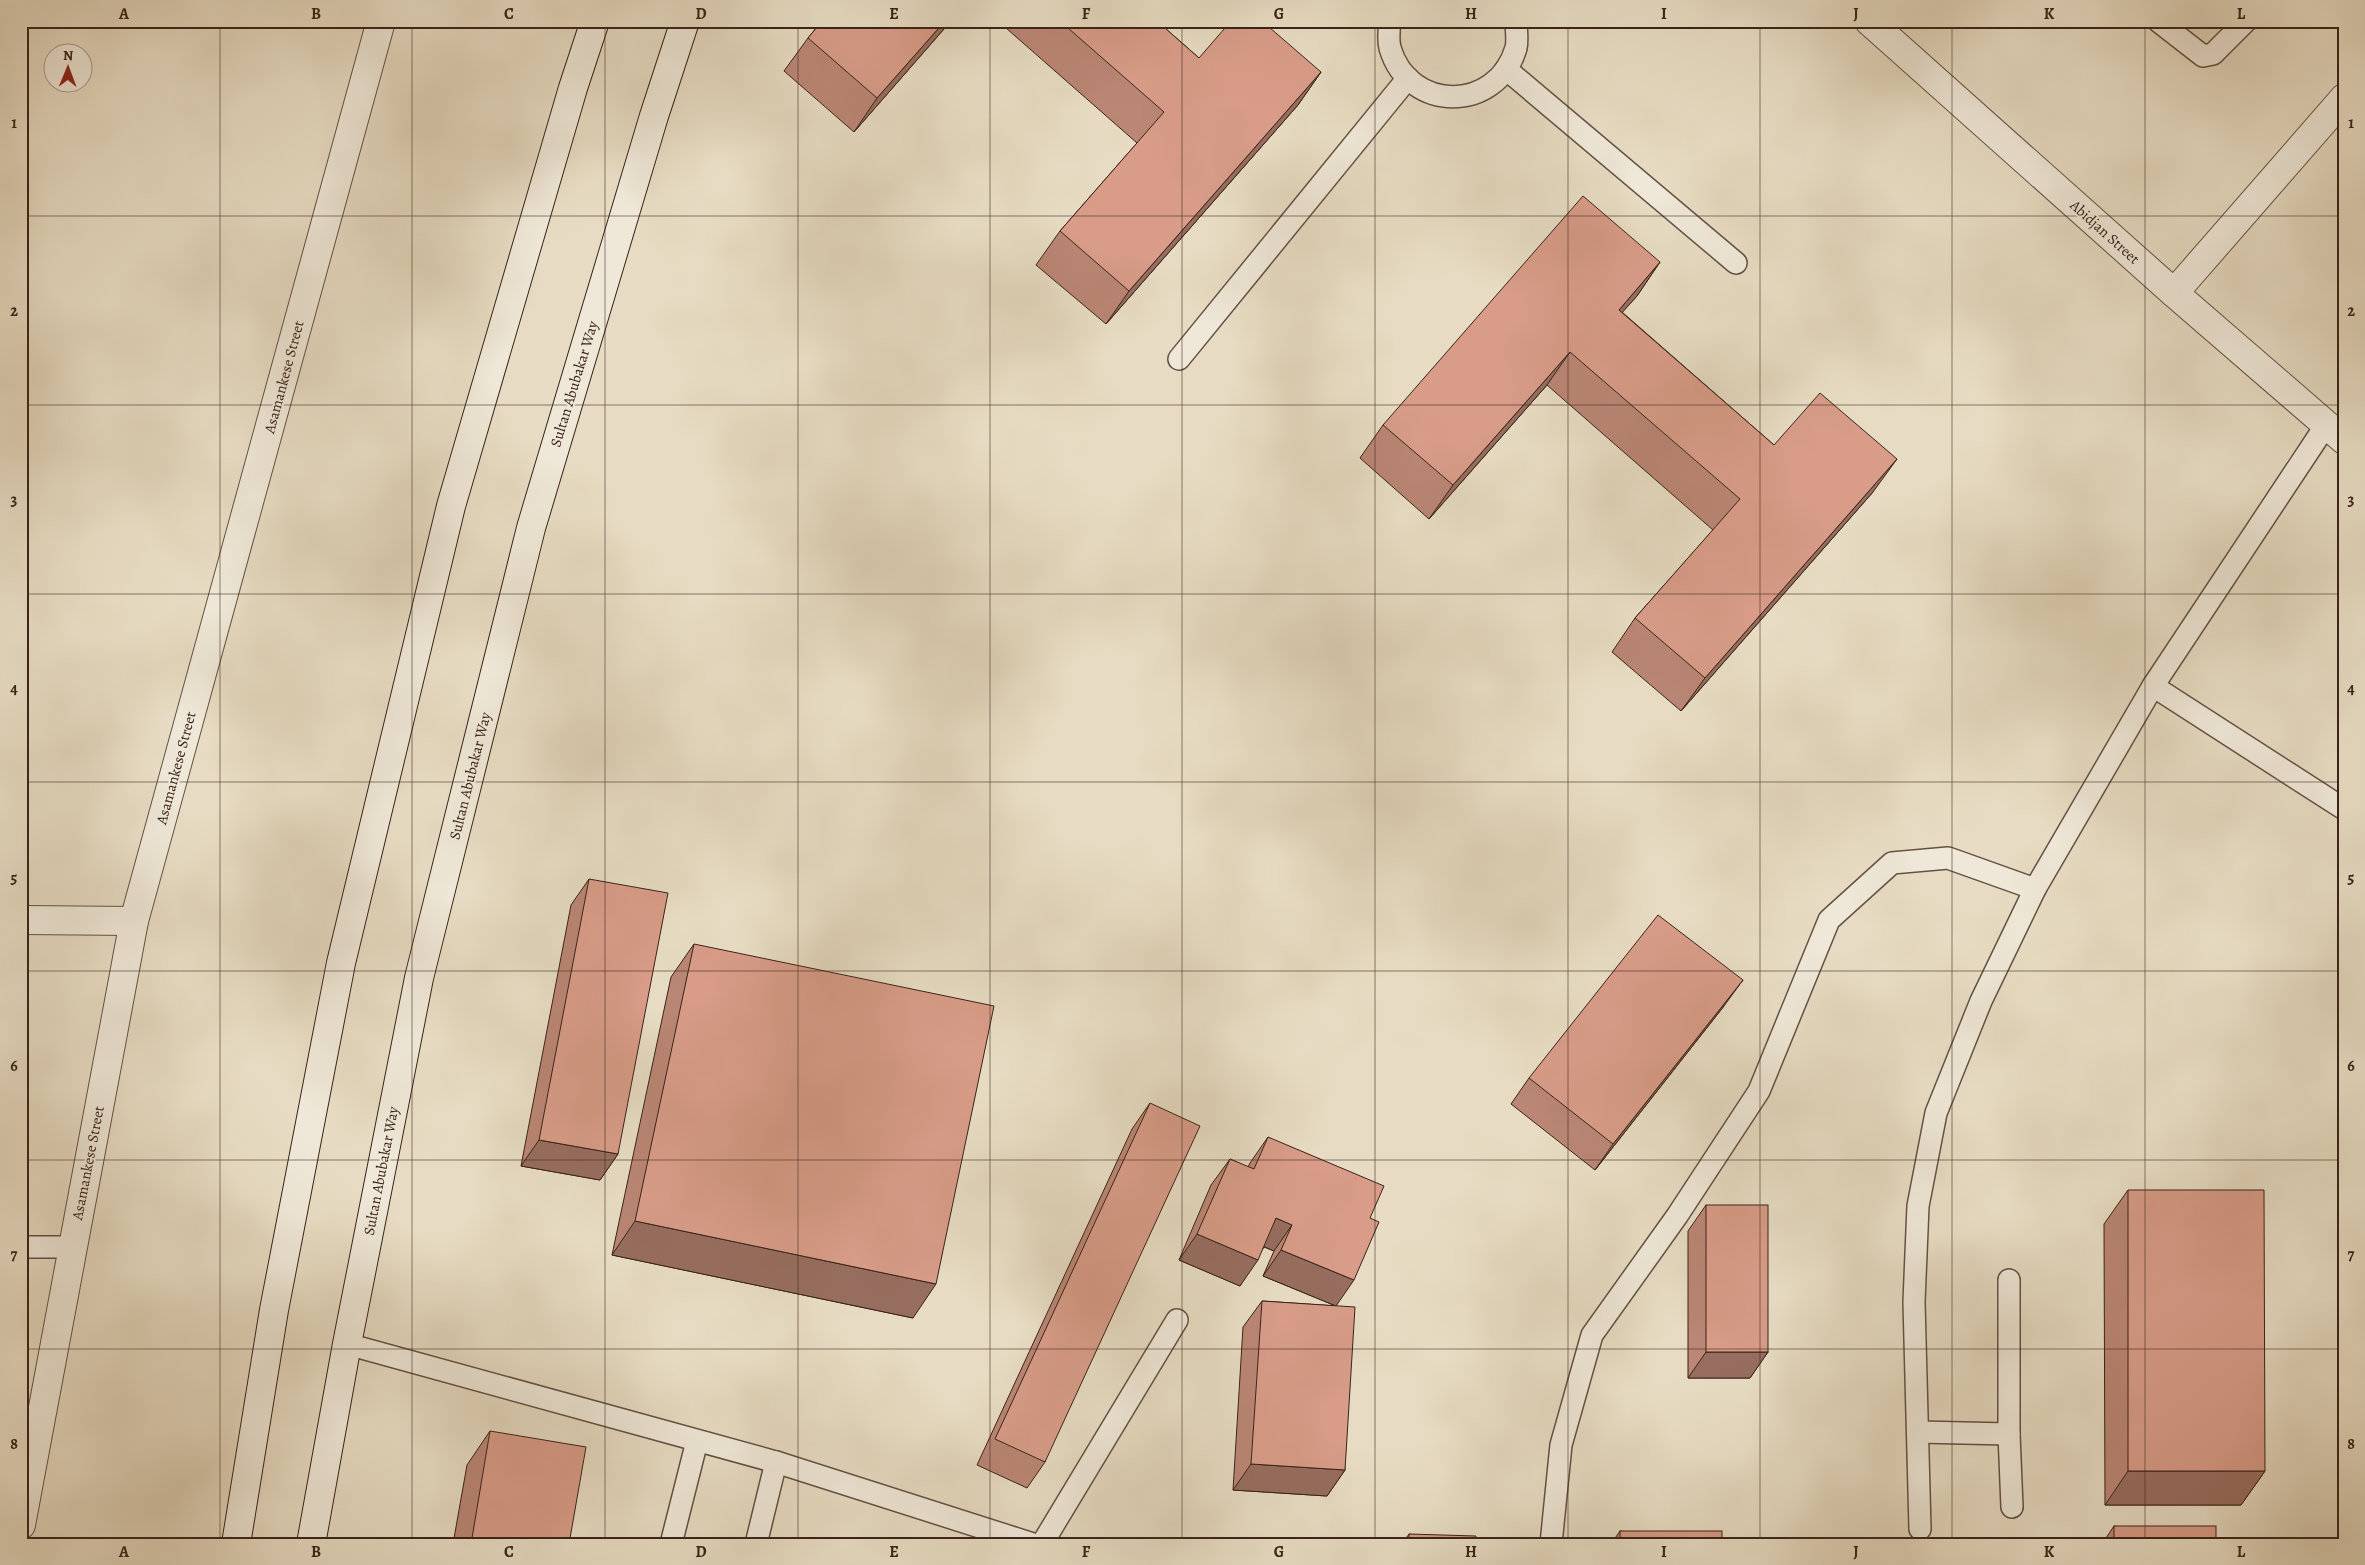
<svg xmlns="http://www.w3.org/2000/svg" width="2365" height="1565" font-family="Alegreya,serif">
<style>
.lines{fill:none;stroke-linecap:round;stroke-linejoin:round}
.service-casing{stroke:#645144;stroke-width:24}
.minor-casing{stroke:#645144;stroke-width:30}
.secondary-casing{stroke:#392319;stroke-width:30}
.service{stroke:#efe8d8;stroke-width:21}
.minor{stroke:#efe8d8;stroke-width:28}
.secondary{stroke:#efe8d8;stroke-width:28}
.wall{fill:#ba8675;stroke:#392319}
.shaded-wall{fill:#976d5f;stroke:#392319}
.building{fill:#d89c88;stroke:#392319}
.grid{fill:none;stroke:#392319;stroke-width:1;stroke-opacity:0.55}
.labels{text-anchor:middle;stroke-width:4;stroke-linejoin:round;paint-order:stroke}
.street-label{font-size:15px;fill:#392319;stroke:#efe8d8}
.neatline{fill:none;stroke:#392319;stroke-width:2}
.grid-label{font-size:16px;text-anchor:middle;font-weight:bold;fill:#392319}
</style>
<rect width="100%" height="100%" fill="#e7dcc3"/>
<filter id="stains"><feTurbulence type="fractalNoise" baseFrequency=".004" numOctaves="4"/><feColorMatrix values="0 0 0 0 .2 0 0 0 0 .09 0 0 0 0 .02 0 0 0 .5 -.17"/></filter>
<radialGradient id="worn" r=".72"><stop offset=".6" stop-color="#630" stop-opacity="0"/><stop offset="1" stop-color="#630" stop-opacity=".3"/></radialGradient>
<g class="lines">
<g class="service-casing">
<g id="service">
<path d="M 1390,21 C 1389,29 1388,40 1390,48 C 1409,113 1497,113 1516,48 C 1518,40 1516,29 1516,21"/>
<path d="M 2158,21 L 2203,56 L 2213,54 L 2246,21"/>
<path d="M 1506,69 L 1736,263"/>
<path d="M 1179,359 L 1408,78"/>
<path d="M 2153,686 L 2344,809"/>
<path d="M 21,1247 L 72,1247"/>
<path d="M 347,1344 L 776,1462 L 1033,1544"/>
<path d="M 1918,1432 L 2009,1434 L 2009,1280"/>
<path d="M 2009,1434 L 2012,1507"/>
<path d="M 1920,1529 L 1914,1302 L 1918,1206 L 1936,1113 L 1981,1001 L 2035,889 L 2153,686 L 2326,425"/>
<path d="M 671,1544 L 697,1441"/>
<path d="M 756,1544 L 776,1462"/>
<path d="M 1042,1544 L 1177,1320"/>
<path d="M 1551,1544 L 1561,1445 L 1592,1335 L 1677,1216 L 1759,1091 L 1829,920 L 1892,863 L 1948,858 L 2035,889"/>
</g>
</g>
<g class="minor-casing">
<g id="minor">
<path d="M 1869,21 L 2174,293 L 2344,440"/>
<path d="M 2174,293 L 2344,98"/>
<path d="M 21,920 L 134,921"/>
<path d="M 21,1525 L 134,921 L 381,21"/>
</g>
</g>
<g class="secondary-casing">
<g id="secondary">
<path d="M 236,1544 L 274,1310 L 341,963 L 451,506 L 573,88 L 595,21"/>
<path d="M 311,1544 L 347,1344 L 419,978 L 531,528 L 654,116 L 685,21"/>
</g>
</g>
<use href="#service" class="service"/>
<use href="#minor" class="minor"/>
<use href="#secondary" class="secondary"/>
</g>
<g class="wall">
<path d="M 822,21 L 951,21 L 854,132 L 784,71 L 808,38 Z"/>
<path d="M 998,21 L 1157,21 L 1199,58 L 1321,72 L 1298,105 L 1106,324 L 1036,265 L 1060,231 L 1137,143 Z"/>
<path d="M 1660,262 L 1637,296 L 1622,312 L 1774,445 L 1873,492 L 1681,711 L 1612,652 L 1635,618 L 1713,530 L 1547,385 L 1429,519 L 1360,458 L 1383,425 Z"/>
<path d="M 589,879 L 618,1154 L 600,1180 L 521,1166 L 571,905 Z"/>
<path d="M 694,944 L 913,1318 L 612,1255 L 671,977 Z"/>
<path d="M 1724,1006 L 1595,1170 L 1511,1104 L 1529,1078 Z"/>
<path d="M 1150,1103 L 1045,1462 L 1027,1488 L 977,1465 L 1132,1129 Z"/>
<path d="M 1268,1137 L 1370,1218 L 1336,1306 L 1345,1470 L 1327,1496 L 1233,1490 L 1243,1327 L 1262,1301 L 1336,1306 L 1263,1276 L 1274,1251 L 1264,1247 L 1240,1286 L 1179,1260 L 1211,1185 L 1230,1159 L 1248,1167 L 1250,1163 Z"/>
<path d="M 2128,1190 L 2265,1471 L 2241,1505 L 2105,1505 L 2104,1224 Z"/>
<path d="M 1706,1205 L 1768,1352 L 1750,1378 L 1688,1378 L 1688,1231 Z"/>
<path d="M 490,1431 L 569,1544 L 453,1544 L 467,1465 Z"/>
<path d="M 2114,1526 L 2216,1544 L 2102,1544 Z"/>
<path d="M 1620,1531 L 1722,1544 L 1611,1544 Z"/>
<path d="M 1409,1534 L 1475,1544 L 1402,1544 Z"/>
</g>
<g class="shaded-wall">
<path d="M 945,21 L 951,21 L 854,132 L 877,98 Z"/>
<path d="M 1321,72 L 1298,105 L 1106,324 L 1129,291 Z"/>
<path d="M 1660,262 L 1637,296 L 1595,343 L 1619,310 Z"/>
<path d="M 1570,352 L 1547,385 L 1429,519 L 1453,485 Z"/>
<path d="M 1897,459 L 1873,492 L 1681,711 L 1705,678 Z"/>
<path d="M 1743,980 L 1724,1006 L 1595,1170 L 1613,1144 Z"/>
<path d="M 539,1140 L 618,1154 L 600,1180 L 521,1166 Z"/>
<path d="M 1276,1218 L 1292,1225 L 1274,1251 L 1258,1244 Z"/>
<path d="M 635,1221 L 936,1284 L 913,1318 L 612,1255 Z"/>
<path d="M 1197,1234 L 1258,1260 L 1240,1286 L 1179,1260 Z"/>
<path d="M 1281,1250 L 1354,1280 L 1336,1306 L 1263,1276 Z"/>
<path d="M 1706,1352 L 1768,1352 L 1750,1378 L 1688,1378 Z"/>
<path d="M 1251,1464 L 1345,1470 L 1327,1496 L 1233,1490 Z"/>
<path d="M 2128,1471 L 2265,1471 L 2241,1505 L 2105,1505 Z"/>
</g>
<g class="building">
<path d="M 822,21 L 945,21 L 877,98 L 808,38 Z"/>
<path d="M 1060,21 L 1157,21 L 1199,58 L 1231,21 L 1262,21 L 1321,72 L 1129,291 L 1060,231 L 1164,112 Z"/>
<path d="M 1583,196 L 1660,262 L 1619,310 L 1774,445 L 1820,393 L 1897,459 L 1705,678 L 1635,618 L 1740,499 L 1570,352 L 1453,485 L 1383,425 Z"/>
<path d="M 589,879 L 668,893 L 618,1154 L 539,1140 Z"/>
<path d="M 1658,915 L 1743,980 L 1613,1144 L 1529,1078 Z"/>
<path d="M 694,944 L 994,1006 L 936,1284 L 635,1221 Z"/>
<path d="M 1150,1103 L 1200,1126 L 1045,1462 L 995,1439 Z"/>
<path d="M 1268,1137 L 1384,1186 L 1370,1218 L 1379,1222 L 1354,1280 L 1281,1250 L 1292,1225 L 1276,1218 L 1258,1260 L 1197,1234 L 1230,1159 L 1254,1169 Z"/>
<path d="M 2128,1190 L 2264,1190 L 2265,1471 L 2128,1471 Z"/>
<rect x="1706" y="1205" width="62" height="147"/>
<path d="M 1262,1301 L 1355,1307 L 1345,1470 L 1251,1464 Z"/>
<path d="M 490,1431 L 586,1447 L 569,1544 L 471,1544 Z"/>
<rect x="2114" y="1526" width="102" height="18"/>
<rect x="1620" y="1531" width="102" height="13"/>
<path d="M 1409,1534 L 1476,1536 L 1475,1544 L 1409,1544 Z"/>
</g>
<path class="grid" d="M 220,21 L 220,1544M 412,21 L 412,1544M 605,21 L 605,1544M 798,21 L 798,1544M 990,21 L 990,1544M 1182,21 L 1182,1544M 1375,21 L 1375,1544M 1568,21 L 1568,1544M 1760,21 L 1760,1544M 1952,21 L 1952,1544M 2145,21 L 2145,1544M 21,216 L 2344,216M 21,405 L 2344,405M 21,594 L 2344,594M 21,782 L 2344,782M 21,971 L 2344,971M 21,1160 L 2344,1160M 21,1349 L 2344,1349"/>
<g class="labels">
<g class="street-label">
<text transform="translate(2105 232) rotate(42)" y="5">Abidjan Street</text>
<text transform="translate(284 377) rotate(-75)" y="5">Asamankese Street</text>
<text transform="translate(574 384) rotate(-73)" y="5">Sultan Abubakar Way</text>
<text transform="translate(176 768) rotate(-75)" y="5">Asamankese Street</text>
<text transform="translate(470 776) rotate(-76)" y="5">Sultan Abubakar Way</text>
<text transform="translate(88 1163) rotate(-79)" y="5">Asamankese Street</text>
<text transform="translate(381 1171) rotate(-79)" y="5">Sultan Abubakar Way</text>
</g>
</g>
<rect width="2365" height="1565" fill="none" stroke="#e7dcc3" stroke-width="55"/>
<g transform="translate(68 68) rotate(1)"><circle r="24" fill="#efe8d8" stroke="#a6998c"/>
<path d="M0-4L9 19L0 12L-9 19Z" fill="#8f2418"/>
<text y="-8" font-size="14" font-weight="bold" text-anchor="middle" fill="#392319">N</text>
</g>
<rect x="28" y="28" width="2310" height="1510" class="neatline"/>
<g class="grid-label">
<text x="124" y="19">A</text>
<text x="316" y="19">B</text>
<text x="509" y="19">C</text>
<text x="701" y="19">D</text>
<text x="894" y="19">E</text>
<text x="1086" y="19">F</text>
<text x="1279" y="19">G</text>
<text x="1471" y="19">H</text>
<text x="1664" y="19">I</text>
<text x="1856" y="19">J</text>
<text x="2049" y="19">K</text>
<text x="2241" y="19">L</text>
<text x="14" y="128">1</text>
<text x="2351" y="128">1</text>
<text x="14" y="316">2</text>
<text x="2351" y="316">2</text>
<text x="14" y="505">3</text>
<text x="2351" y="505">3</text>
<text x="14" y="694">4</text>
<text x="2351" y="694">4</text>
<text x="14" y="883">5</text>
<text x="2351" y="883">5</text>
<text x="14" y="1071">6</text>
<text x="2351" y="1071">6</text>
<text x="14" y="1260">7</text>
<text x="2351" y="1260">7</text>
<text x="14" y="1449">8</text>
<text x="2351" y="1449">8</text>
<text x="124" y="1557">A</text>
<text x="316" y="1557">B</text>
<text x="509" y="1557">C</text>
<text x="701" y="1557">D</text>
<text x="894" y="1557">E</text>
<text x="1086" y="1557">F</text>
<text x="1279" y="1557">G</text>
<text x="1471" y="1557">H</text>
<text x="1664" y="1557">I</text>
<text x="1856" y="1557">J</text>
<text x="2049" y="1557">K</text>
<text x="2241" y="1557">L</text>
</g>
<rect width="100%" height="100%" filter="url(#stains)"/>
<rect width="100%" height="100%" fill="url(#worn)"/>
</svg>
